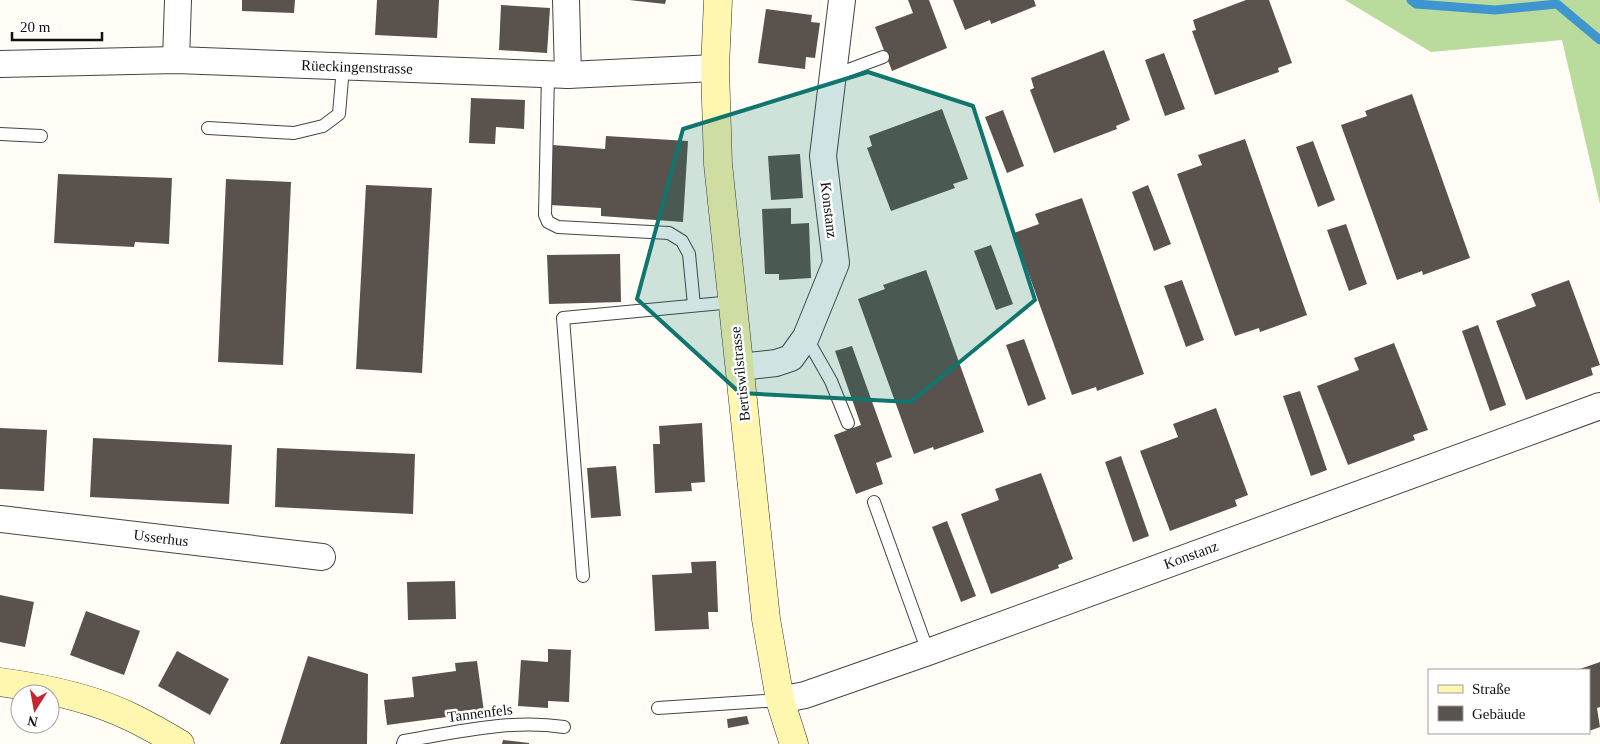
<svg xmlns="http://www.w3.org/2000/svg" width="1600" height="744" font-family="Georgia,serif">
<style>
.forest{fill:#b9dc9c}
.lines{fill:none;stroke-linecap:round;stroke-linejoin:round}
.stream{stroke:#3f96cf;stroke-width:9}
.building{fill:#5a524d}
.lane-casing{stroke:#444;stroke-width:14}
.street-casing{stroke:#444;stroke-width:28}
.secondary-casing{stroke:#333;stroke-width:29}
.lane{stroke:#fff;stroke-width:12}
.street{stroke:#fff;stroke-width:26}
.secondary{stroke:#fff6b0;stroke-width:28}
.marked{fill:#0f766e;fill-opacity:0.2;stroke:#0f766e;stroke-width:4;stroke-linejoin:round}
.labels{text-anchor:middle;stroke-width:5;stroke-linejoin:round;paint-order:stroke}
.street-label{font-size:15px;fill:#111;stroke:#fff}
</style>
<rect width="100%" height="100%" fill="#fffdf5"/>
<path class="forest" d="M 1345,0 L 1600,0 L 1600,204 L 1562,40 L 1431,52 Z"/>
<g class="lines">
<path class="stream" d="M 1411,0 L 1416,4 L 1495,10 L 1557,4 L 1600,40"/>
</g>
<g class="building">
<path d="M 242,0 L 295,0 L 294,13 L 242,11 Z"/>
<path d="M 377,0 L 439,0 L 437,38 L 375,35 Z"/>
<path d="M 629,0 L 666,0 L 665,4 Z"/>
<path d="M 908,0 L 929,0 L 947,48 L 892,71 L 875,27 L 913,13 Z"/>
<path d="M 953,0 L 1034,0 L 1036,6 L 991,24 L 990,20 L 965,30 Z"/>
<path d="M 1246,0 L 1269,0 L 1292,63 L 1278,68 L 1279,72 L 1215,95 L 1192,31 L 1196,30 L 1193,20 Z"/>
<path d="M 501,5 L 550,8 L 547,53 L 499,50 Z"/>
<path d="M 766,9 L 812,15 L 811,22 L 820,23 L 815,58 L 806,57 L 805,69 L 758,63 Z"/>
<path d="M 1104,50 L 1130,120 L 1116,126 L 1117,129 L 1054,153 L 1030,90 L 1034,88 L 1031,78 Z"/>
<path d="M 1164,53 L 1185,109 L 1165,116 L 1145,60 Z"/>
<path d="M 1412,94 L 1470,258 L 1423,275 L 1422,271 L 1397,280 L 1341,125 L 1367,116 L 1365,111 Z"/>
<path d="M 471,98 L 525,100 L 524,129 L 496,127 L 495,144 L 469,143 Z"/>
<path d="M 942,109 L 968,179 L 953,184 L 955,188 L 891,211 L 867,148 L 872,146 L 869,136 Z"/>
<path d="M 1003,110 L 1024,166 L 1007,173 L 985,117 Z"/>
<path d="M 606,136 L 688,141 L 683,222 L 601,216 L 601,208 L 550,205 L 553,145 L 605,149 Z"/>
<path d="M 1245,139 L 1307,315 L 1260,332 L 1259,328 L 1235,336 L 1177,174 L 1202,165 L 1198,155 Z"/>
<path d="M 1313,141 L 1335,200 L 1318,207 L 1296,147 Z"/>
<path d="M 800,154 L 803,198 L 771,200 L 768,156 Z"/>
<path d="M 58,174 L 172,178 L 169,244 L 135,242 L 134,247 L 54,243 Z"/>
<path d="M 226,179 L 291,182 L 283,365 L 218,362 Z"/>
<path d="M 366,185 L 432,188 L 422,373 L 356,369 Z"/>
<path d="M 1148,185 L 1171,244 L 1154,251 L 1132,192 Z"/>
<path d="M 1082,198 L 1144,374 L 1097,391 L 1096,387 L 1072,395 L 1014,233 L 1039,224 L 1035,214 Z"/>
<path d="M 791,208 L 791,224 L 809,223 L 811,278 L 779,280 L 779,274 L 765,274 L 762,209 Z"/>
<path d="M 1346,224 L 1367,284 L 1349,291 L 1327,230 Z"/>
<path d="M 991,245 L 1013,304 L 996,310 L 974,251 Z"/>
<path d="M 620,254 L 621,302 L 549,304 L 547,255 Z"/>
<path d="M 926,270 L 984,432 L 934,450 L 933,447 L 914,454 L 858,299 L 885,289 L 883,285 Z"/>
<path d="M 1182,280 L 1204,340 L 1186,347 L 1164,286 Z"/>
<path d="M 1569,280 L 1600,365 L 1591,368 L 1593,375 L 1526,400 L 1496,321 L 1536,306 L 1531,294 Z"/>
<path d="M 1478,325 L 1506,405 L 1490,411 L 1462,331 Z"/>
<path d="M 1024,339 L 1046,399 L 1028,406 L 1006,345 Z"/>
<path d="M 1394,343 L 1428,430 L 1413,435 L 1415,440 L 1348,465 L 1317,386 L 1359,370 L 1354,358 Z"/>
<path d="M 852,346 L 892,457 L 876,463 L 883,484 L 856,494 L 834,435 L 861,425 L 835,351 Z"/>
<path d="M 1300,391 L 1327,470 L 1311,476 L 1283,396 Z"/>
<path d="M 1216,408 L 1248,495 L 1235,500 L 1237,506 L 1170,531 L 1140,451 L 1178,437 L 1173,424 Z"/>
<path d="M 702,423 L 705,482 L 691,483 L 692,491 L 655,493 L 653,444 L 660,444 L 659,426 Z"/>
<path d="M 0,428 L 47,430 L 44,491 L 0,489 Z"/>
<path d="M 93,438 L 232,445 L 229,504 L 90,497 Z"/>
<path d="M 277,448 L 415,454 L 413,514 L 275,507 Z"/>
<path d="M 1121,456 L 1149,536 L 1133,542 L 1105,462 Z"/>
<path d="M 616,466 L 621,516 L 591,518 L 587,468 Z"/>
<path d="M 1041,473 L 1073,559 L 1058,565 L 1059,568 L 991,594 L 961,514 L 999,500 L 995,489 Z"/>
<path d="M 947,521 L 976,596 L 961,602 L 932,527 Z"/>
<path d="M 716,561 L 718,612 L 708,612 L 709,629 L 655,631 L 652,575 L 692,573 L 691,562 Z"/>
<path d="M 455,581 L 456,619 L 408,620 L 407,582 Z"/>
<path d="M 0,595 L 34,602 L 25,647 L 0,642 Z"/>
<path d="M 86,611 L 140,631 L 124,675 L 70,655 Z"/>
<path d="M 548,649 L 571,650 L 569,702 L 548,701 L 548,708 L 518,706 L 521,660 L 548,662 Z"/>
<path d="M 177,651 L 229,679 L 210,715 L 158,686 Z"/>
<path d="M 308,656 L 368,674 L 367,744 L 280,744 Z"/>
<path d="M 477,661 L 484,712 L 387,725 L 384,700 L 414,697 L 412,677 L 456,671 L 455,663 Z"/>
<path d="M 1600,662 L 1600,707 L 1597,708 L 1600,727 L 1589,731 L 1589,670 L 1577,670 Z"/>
<path d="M 747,716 L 749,724 L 728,728 L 727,719 Z"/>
<path d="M 503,740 L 529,743 L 529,744 L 502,744 Z"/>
</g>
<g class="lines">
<g class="lane-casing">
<g id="lane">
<path d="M 548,74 L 545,215 L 548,222 L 558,227 L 669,233 L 682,241 L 689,254 L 694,305"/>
<path d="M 832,76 L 883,57"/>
<path d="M 208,128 L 294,133 L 323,126 L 339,114 L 343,67"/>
<path d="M 0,134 L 41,136"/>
<path d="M 806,337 L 831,381 L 848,423"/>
<path d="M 874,502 L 928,652"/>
<path d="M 583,576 L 563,318 L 733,302"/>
<path d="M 658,708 L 780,700"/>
<path d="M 403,744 L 404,741 C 457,732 510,719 564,727"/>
</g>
</g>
<g class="street-casing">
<g id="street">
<path d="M 566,0 L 568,75"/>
<path d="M 176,60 L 178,0"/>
<path d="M 0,64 L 176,60 L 568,75 L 715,68"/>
<path d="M 740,367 L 776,363 L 791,358 L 806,337 L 836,263 L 823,156 L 842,0"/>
<path d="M 0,519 L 322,557"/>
<path d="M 780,700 L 805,695 L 928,652 L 1600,406"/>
</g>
</g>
<g class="secondary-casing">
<g id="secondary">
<path d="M 718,0 L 715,68 L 718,164 L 766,619 L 780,700 L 794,744"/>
<path d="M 0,682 C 45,688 93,698 133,718 C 149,726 165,735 180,744"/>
</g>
</g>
<use href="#lane" class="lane"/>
<use href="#street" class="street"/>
<use href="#secondary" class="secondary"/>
</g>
<path class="marked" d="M 868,72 L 973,106 L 1035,300 L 911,402 L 740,393 L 637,299 L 683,129 Z"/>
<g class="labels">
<g class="street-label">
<text transform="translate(357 67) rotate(2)" y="5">Rüeckingenstrasse</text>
<text transform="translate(829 210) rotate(83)" y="5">Konstanz</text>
<text transform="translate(740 374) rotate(-96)" y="5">Bertiswilstrasse</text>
<text transform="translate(161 538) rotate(7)" y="5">Usserhus</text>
<text transform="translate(1191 555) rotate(-20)" y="5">Konstanz</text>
<text transform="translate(480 713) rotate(-7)" y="5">Tannenfels</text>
</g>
</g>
<rect x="1428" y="669" width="162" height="65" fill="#ffffff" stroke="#a0a0a0"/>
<rect x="1438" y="685" width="25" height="8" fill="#fff6b0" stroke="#a0a0a0"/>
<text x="1472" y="694" font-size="15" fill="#111111">Straße</text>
<rect x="1438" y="706" width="25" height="15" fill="#5a524d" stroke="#a0a0a0"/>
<text x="1472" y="719" font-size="15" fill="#111111">Gebäude</text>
<g transform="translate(35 709) rotate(191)"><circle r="24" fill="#ffffff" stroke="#a0a0a0"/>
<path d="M0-4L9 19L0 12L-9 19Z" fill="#c4262e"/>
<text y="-8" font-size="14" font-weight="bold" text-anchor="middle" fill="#111111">N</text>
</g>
<path d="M12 32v8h90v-8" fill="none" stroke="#111111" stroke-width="2.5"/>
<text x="20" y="32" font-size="15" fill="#111111" stroke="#ffffff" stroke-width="4" paint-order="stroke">20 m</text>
</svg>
